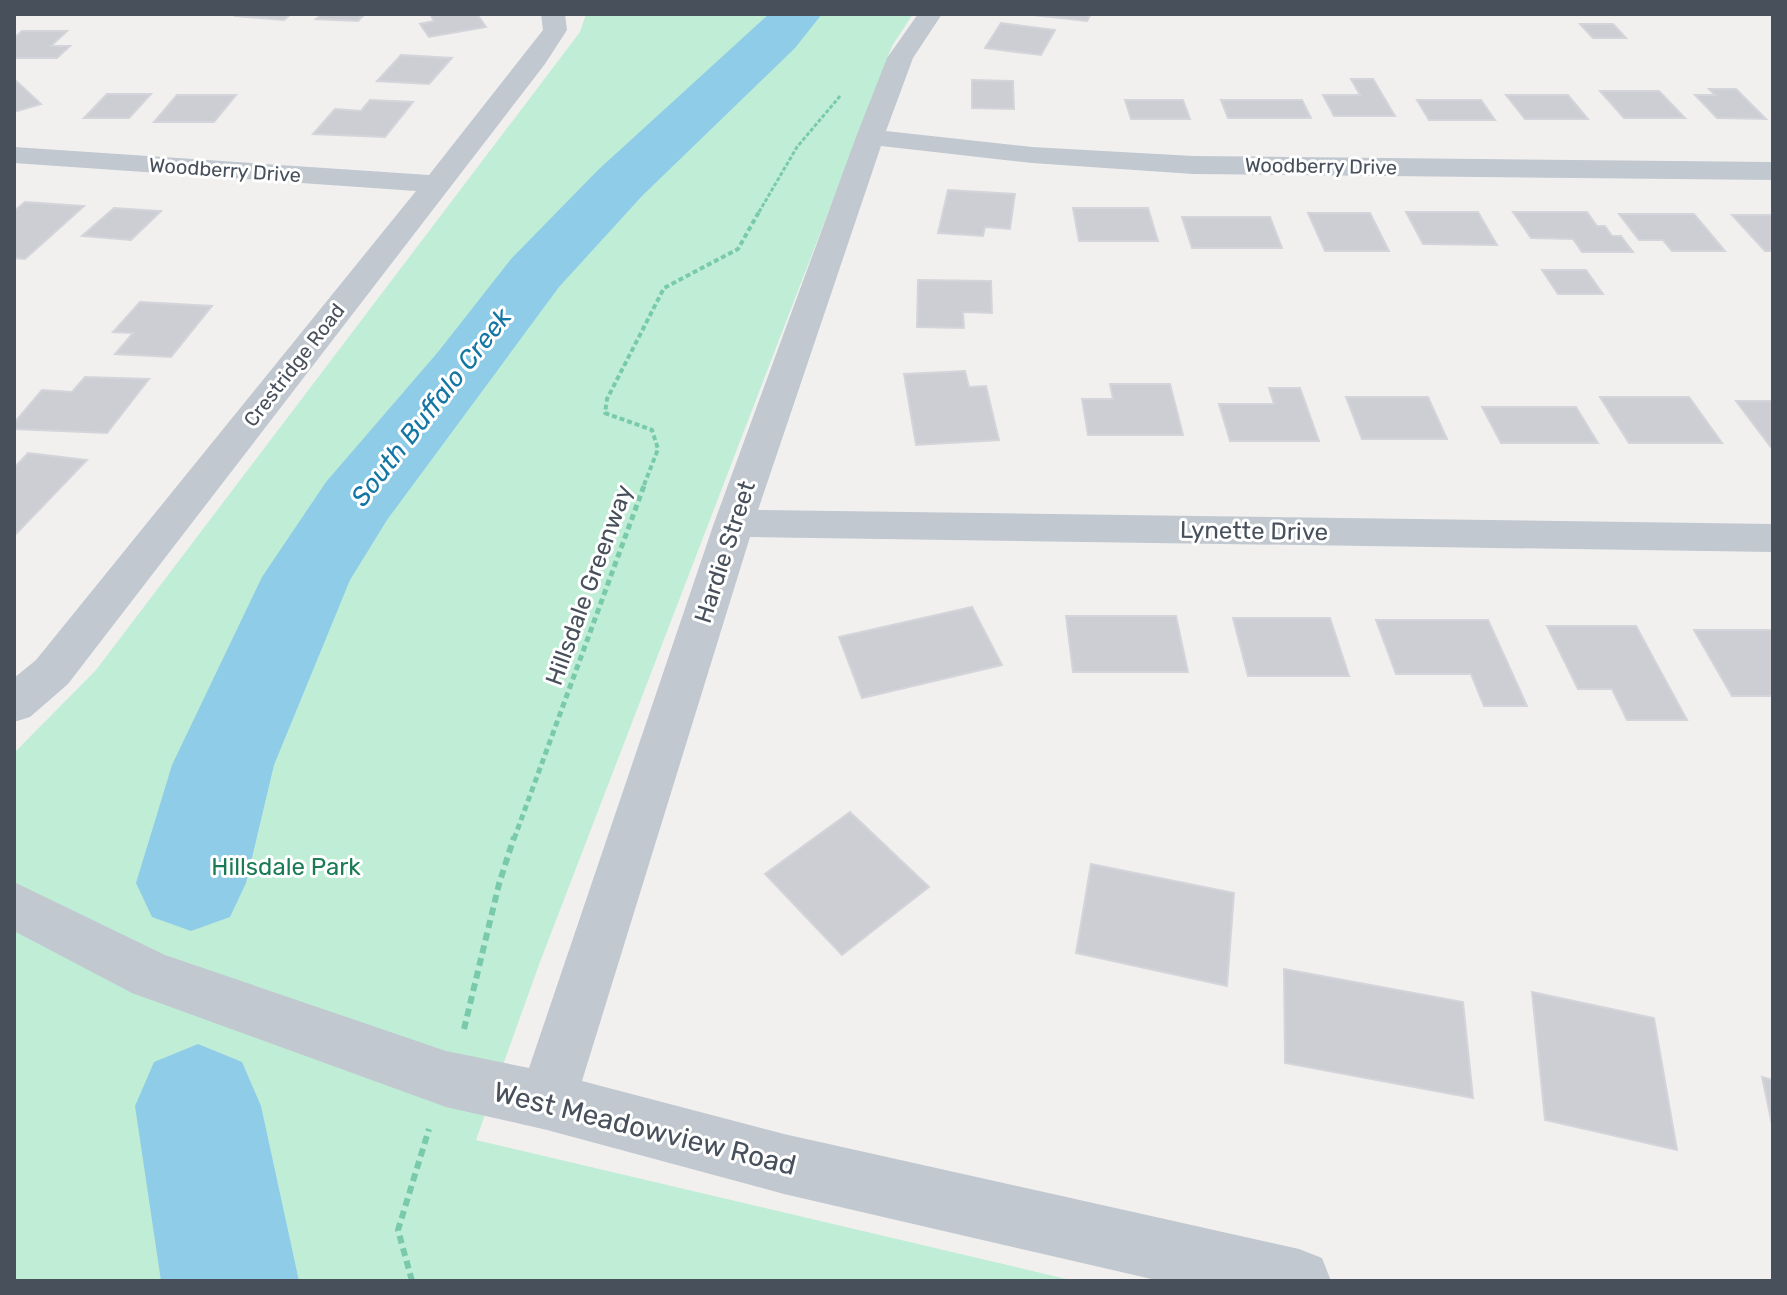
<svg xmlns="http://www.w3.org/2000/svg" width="1787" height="1295" font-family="Rubik,sans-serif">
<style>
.green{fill:#c0edd6}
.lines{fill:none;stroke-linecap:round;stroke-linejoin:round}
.river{fill:#8fcce8;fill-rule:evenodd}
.building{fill:#ccced4;stroke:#d4d5da;stroke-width:2}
.path-far3{stroke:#79caab;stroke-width:3;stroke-dasharray:4 2;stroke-linecap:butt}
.path-far2{stroke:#79caab;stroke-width:4;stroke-dasharray:5 3;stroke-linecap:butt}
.path-far1{stroke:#79caab;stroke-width:5;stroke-dasharray:6 4;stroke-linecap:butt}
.path{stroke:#79caab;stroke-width:6;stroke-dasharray:8 5;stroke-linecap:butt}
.minor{fill:#c1c8d0;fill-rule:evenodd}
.labels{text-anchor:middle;stroke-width:6;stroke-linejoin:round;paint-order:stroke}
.far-street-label{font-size:20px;fill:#48505c;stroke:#fff}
.street-label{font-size:24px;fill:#48505c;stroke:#fff}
.park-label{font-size:24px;fill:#1b7b56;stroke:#fff}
.water-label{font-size:26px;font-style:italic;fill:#1376a4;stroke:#fff}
.near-street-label{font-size:28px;fill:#48505c;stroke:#fff}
</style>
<rect width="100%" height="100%" fill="#f2f0ef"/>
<path class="green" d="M 586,14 L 913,14 L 892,46 L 540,962 L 476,1140 L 1075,1281 L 14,1281 L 14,753 L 96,670 L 580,32 Z"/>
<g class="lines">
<g class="river">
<path d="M 769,14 L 822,14 L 795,48 L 642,196 L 559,287 L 387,520 L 350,580 L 274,765 L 246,883 L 230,917 L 191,931 L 152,917 L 136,883 L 172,765 L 262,577 L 326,482 L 438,352 L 511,259 L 598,170 Z"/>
<path d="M 198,1044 L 242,1062 L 261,1106 L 299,1281 L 161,1281 L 135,1106 L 154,1062 Z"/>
</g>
</g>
<g class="building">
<path d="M 239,14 L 291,14 L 284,20 L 236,16 Z"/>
<path d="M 322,14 L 365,14 L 358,21 L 316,19 Z"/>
<path d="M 430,14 L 477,14 L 486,27 L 429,37 L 420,24 L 434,21 Z"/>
<path d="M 1024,14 L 1091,14 L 1087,21 Z"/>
<path d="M 1001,23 L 1055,30 L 1041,55 L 985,48 Z"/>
<path d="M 1580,24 L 1613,24 L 1626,38 L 1593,38 Z"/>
<path d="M 22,31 L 67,31 L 51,46 L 70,46 L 57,58 L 14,58 L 14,38 Z"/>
<path d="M 401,55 L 452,58 L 429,84 L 377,81 Z"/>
<path d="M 14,79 L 41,104 L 14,112 Z"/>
<path d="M 1351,79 L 1373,79 L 1395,116 L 1334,116 L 1323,95 L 1360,95 Z"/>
<path d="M 972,80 L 1013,81 L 1014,109 L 972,108 Z"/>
<path d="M 1709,89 L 1736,89 L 1766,119 L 1717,118 L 1695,95 L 1715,95 Z"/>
<path d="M 1600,91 L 1659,91 L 1685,118 L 1624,118 Z"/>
<path d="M 107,94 L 151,94 L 129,118 L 84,118 Z"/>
<path d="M 177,95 L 236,95 L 214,122 L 154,122 Z"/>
<path d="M 1506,95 L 1568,95 L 1588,119 L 1525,119 Z"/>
<path d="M 370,100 L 413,102 L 385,137 L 313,134 L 335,109 L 361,111 Z"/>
<path d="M 1125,100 L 1183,100 L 1190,119 L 1131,119 Z"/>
<path d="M 1221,100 L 1302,100 L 1311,118 L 1228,118 Z"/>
<path d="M 1417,100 L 1481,100 L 1495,120 L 1429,120 Z"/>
<path d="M 948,190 L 1015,194 L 1010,229 L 985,227 L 983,236 L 938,233 Z"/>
<path d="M 25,202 L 84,206 L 25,259 L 14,258 L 14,211 Z"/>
<path d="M 114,208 L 161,211 L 131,240 L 82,236 Z"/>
<path d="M 1073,208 L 1148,208 L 1158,241 L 1079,241 Z"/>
<path d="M 1406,212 L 1478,212 L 1497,245 L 1423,244 Z"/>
<path d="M 1513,212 L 1587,212 L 1597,226 L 1605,226 L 1612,236 L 1621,236 L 1633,252 L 1582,252 L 1573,239 L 1531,238 Z"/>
<path d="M 1308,213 L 1370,213 L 1389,251 L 1325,251 Z"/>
<path d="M 1619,214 L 1694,214 L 1725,251 L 1672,251 L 1663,240 L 1639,240 Z"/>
<path d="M 1732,215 L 1773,215 L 1773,251 L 1765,251 Z"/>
<path d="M 1182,217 L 1270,217 L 1282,248 L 1192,248 Z"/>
<path d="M 1542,270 L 1586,270 L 1603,294 L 1558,294 Z"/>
<path d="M 918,280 L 991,281 L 992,313 L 963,312 L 964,328 L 917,327 Z"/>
<path d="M 140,302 L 212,306 L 171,357 L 115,354 L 133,333 L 113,332 Z"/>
<path d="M 965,371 L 969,387 L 986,386 L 999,440 L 916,445 L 904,374 Z"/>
<path d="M 85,377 L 149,379 L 107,433 L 14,429 L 14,423 L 42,390 L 72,392 Z"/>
<path d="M 1110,384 L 1170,384 L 1183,435 L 1088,435 L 1082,399 L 1113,399 Z"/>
<path d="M 1269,388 L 1300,388 L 1319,441 L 1230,441 L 1219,404 L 1274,404 Z"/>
<path d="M 1346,397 L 1428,397 L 1447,439 L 1362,439 Z"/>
<path d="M 1600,397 L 1689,397 L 1722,443 L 1629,443 Z"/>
<path d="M 1736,401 L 1773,401 L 1773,450 Z"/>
<path d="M 1482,407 L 1576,407 L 1598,443 L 1501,443 Z"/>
<path d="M 28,453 L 87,460 L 14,536 L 14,468 Z"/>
<path d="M 972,607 L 1002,665 L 862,698 L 839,637 Z"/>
<path d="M 1066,616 L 1176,616 L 1188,672 L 1073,672 Z"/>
<path d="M 1233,618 L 1330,618 L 1349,676 L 1248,676 Z"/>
<path d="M 1376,620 L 1488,620 L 1527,706 L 1484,706 L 1471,674 L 1396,674 Z"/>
<path d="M 1547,626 L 1636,626 L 1687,720 L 1627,720 L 1612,689 L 1578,689 Z"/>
<path d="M 1694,630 L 1773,630 L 1773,696 L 1732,696 Z"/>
<path d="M 850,812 L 929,887 L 842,955 L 765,874 Z"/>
<path d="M 1091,864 L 1234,893 L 1227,986 L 1076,953 Z"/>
<path d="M 1284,969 L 1463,1002 L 1473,1098 L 1285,1063 Z"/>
<path d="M 1532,992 L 1654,1018 L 1677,1150 L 1545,1120 Z"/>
<path d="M 1762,1077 L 1773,1080 L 1773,1129 Z"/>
</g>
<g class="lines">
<path class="path-far3" d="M 759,212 L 797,147 L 841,95"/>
<path class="path-far2" d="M 644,485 L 658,449 L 652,430 L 605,413 L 607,399 L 664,288 L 738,249 L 760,210"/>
<path class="path-far1" d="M 514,839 L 645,483"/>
<g class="path">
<path d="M 464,1029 L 499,884 L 514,837"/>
<path d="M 412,1281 L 398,1230 L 429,1129"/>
</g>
<g class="minor">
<path d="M 541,14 L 565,14 L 567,30 L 545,64 L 68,684 L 30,717 L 14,722 L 14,678 L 36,660 L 416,191 L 14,163 L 14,147 L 429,175 L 543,30 Z"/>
<path d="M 918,14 L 942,14 L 913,58 L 886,131 L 1032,147 L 1193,156 L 1773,162 L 1773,180 L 1193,174 L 1032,163 L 881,146 L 758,510 L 1773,524 L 1773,552 L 750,537 L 582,1081 L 784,1134 L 1299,1249 L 1322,1258 L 1331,1281 L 1160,1281 L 784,1194 L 547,1130 L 446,1107 L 132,993 L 14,931 L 14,882 L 165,955 L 446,1051 L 529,1068 L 714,523 L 856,137 L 887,58 Z"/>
</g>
</g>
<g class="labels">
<g class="far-street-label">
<text transform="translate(1321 166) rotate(1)" y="7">Woodberry Drive</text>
<text transform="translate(225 170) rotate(4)" y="7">Woodberry Drive</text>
<text transform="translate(294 365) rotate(-52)" y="7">Crestridge Road</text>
</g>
<g class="street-label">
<text transform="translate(1254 531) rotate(1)" y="8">Lynette Drive</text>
<text transform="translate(725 552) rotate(-72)" y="8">Hardie Street</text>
<text transform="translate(589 585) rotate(-70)" y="8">Hillsdale Greenway</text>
</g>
<g class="park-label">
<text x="286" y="875">Hillsdale Park</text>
</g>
<g class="water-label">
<text transform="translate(431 407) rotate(-52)" y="9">South Buffalo Creek</text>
</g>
<g class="near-street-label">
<text transform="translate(645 1128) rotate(14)" y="10">West Meadowview Road</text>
</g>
</g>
<rect width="1787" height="1295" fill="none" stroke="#48505c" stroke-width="32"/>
</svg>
